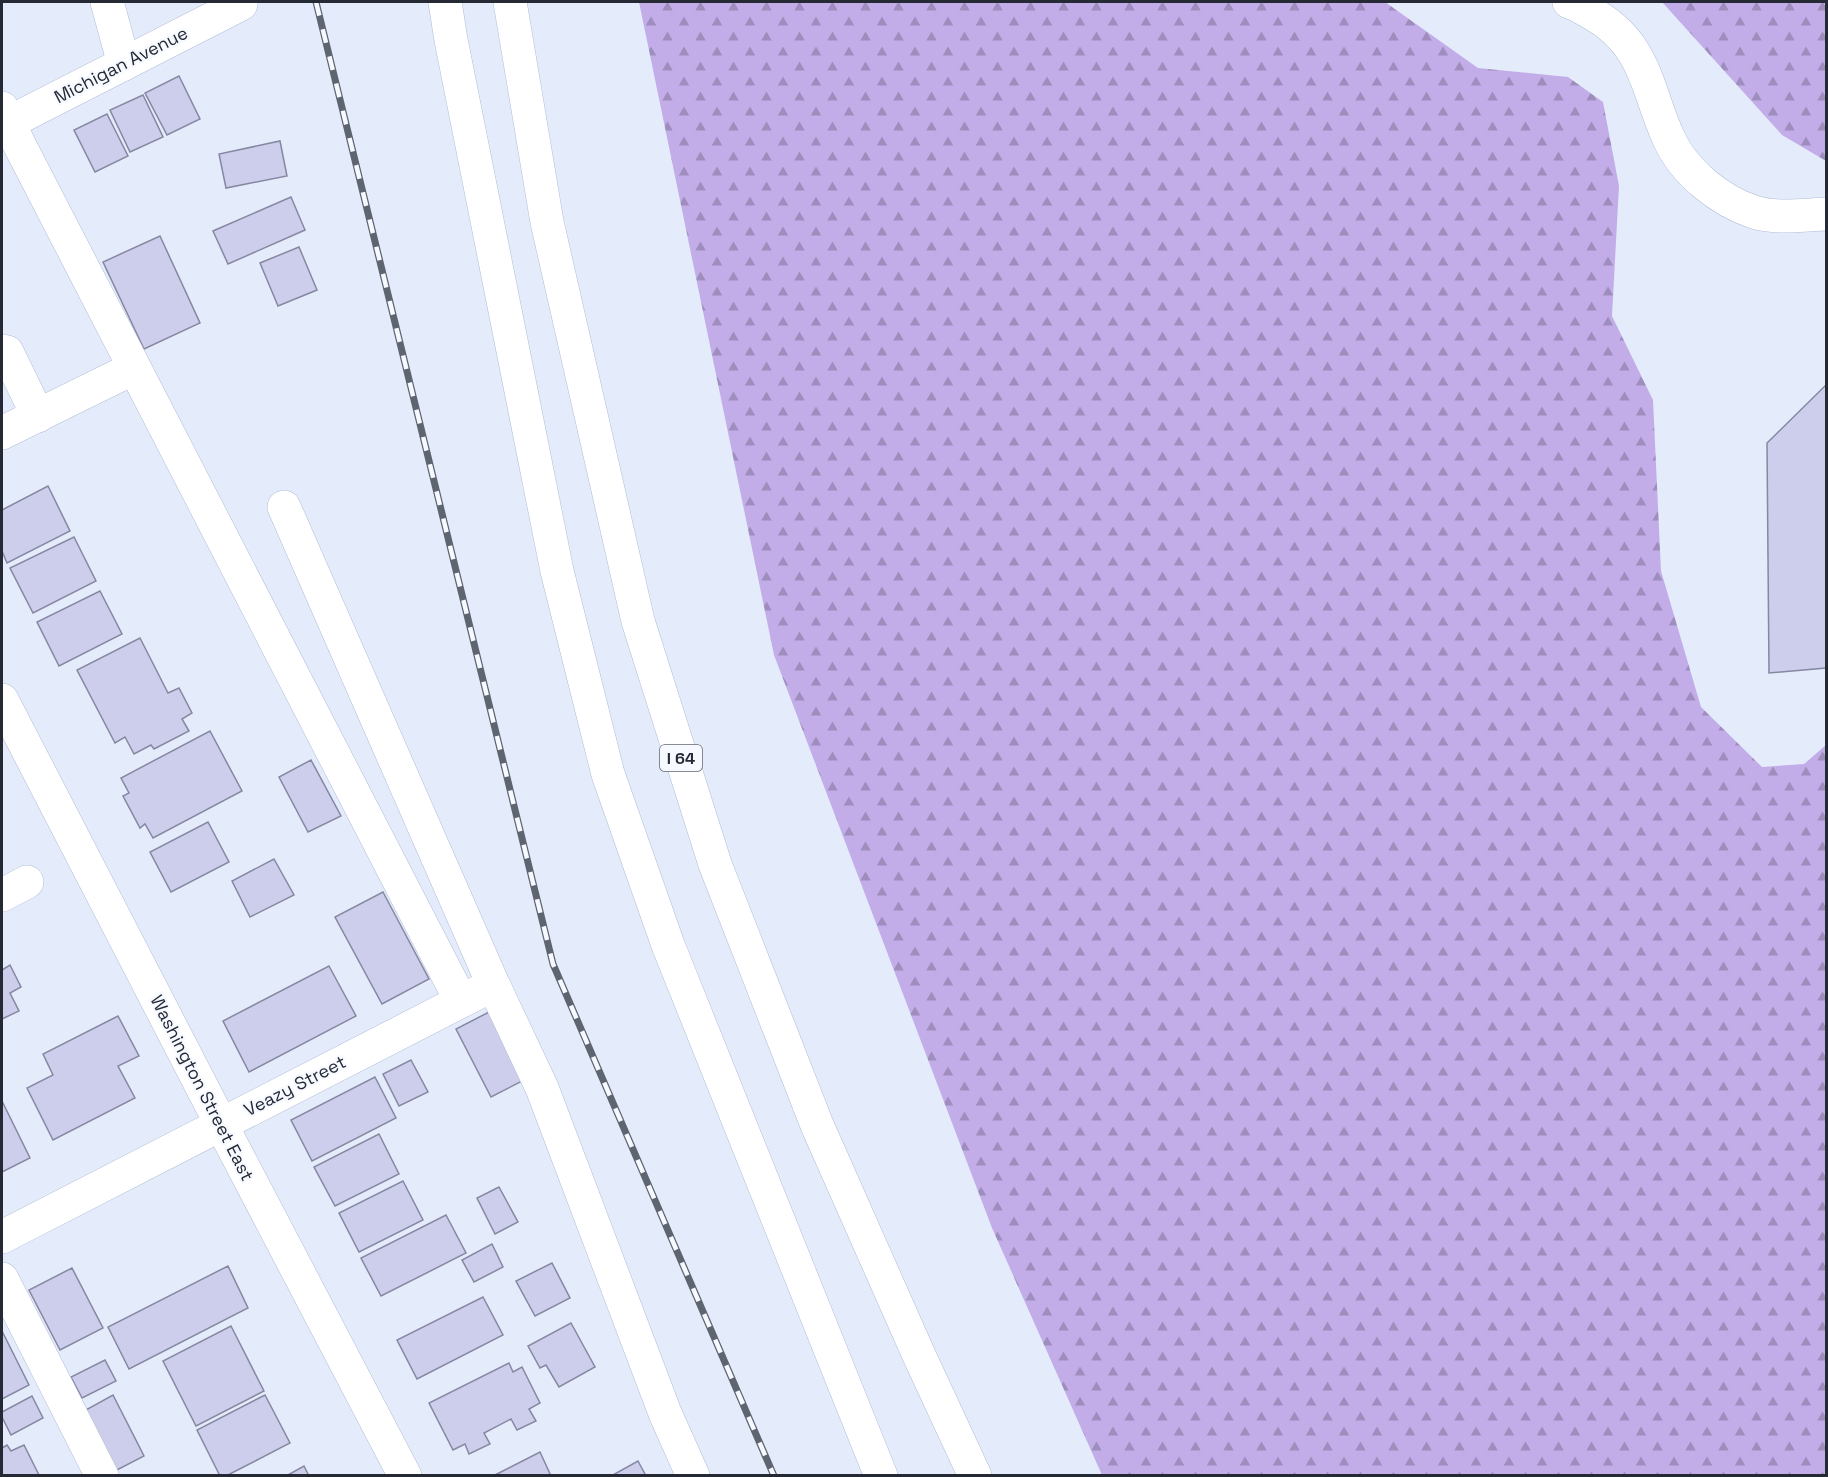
<svg xmlns="http://www.w3.org/2000/svg" width="1828" height="1477" font-family="'Space Grotesk',sans-serif">
<style>
.forest{fill:url(#forest-firs)}
.building{fill:#cdceeb;stroke:#8687a1;stroke-width:1.5}
.lines{fill:none;stroke-linecap:round;stroke-linejoin:round}
.minor-casing{stroke:#b1bdd7;stroke-width:34}
.highway-casing{stroke:#b1bdd7;stroke-width:34}
.minor{stroke:#fff;stroke-width:33}
.highway{stroke:#fff;stroke-width:33}
.rail-casing{stroke:#5f6570;stroke-width:7}
.rail{stroke:#f6f9ff;stroke-width:4.5;stroke-dasharray:14;stroke-linecap:butt}
.labels{text-anchor:middle;stroke-width:4.5;stroke-linejoin:round;paint-order:stroke}
.shield{fill:#f6f9ff;stroke:#646770;stroke-width:1.5}
.shield-label{font-size:16px;font-weight:bold;fill:#252933}
.street-label{font-size:18px;fill:#252933;stroke:#f6f9ff}
</style>
<defs>
<pattern id="forest-firs" width="22" height="20" patternUnits="userSpaceOnUse" patternTransform="scale(1.5)"><rect width="22" height="20" fill="#c3ade9"/><path d="M5 1l3.5 6h-7zM16 11l3.5 6h-7z" fill="#9e8dbd"/></pattern>
</defs>
<rect width="100%" height="100%" fill="#e4ecfc"/>
<g class="forest">
<path d="M 639,2 L 1385,2 L 1478,68 L 1568,77 L 1603,102 L 1619,186 L 1612,316 L 1653,400 L 1661,571 L 1701,707 L 1762,767 L 1804,764 L 1826,745 L 1826,1475 L 1102,1475 L 992,1228 L 774,655 Z"/>
<path d="M 1662,2 L 1826,2 L 1826,161 L 1782,135 Z"/>
</g>
<g class="building">
<path d="M 179,76 L 200,119 L 167,135 L 145,93 Z"/>
<path d="M 143,95 L 163,137 L 130,152 L 110,110 Z"/>
<path d="M 107,114 L 128,156 L 95,172 L 74,130 Z"/>
<path d="M 280,141 L 287,176 L 226,188 L 219,154 Z"/>
<path d="M 291,197 L 305,230 L 228,264 L 213,231 Z"/>
<path d="M 160,236 L 200,323 L 144,349 L 103,262 Z"/>
<path d="M 299,247 L 317,290 L 278,306 L 260,263 Z"/>
<path d="M 1826,385 L 1826,668 L 1769,673 L 1767,443 Z"/>
<path d="M 48,486 L 70,531 L 7,563 L 2,551 L 2,510 Z"/>
<path d="M 74,537 L 96,581 L 33,613 L 10,568 Z"/>
<path d="M 100,591 L 122,634 L 59,666 L 37,622 Z"/>
<path d="M 140,638 L 168,693 L 179,688 L 192,713 L 182,719 L 189,731 L 154,749 L 151,745 L 134,754 L 125,737 L 115,743 L 77,670 Z"/>
<path d="M 210,731 L 242,791 L 153,838 L 145,824 L 140,828 L 123,796 L 129,793 L 121,778 Z"/>
<path d="M 311,760 L 341,816 L 308,832 L 279,777 Z"/>
<path d="M 208,822 L 229,862 L 171,892 L 150,852 Z"/>
<path d="M 274,859 L 294,895 L 250,917 L 232,881 Z"/>
<path d="M 383,892 L 429,979 L 382,1004 L 335,917 Z"/>
<path d="M 10,965 L 21,987 L 10,993 L 19,1011 L 2,1019 L 2,970 Z"/>
<path d="M 329,966 L 356,1016 L 249,1072 L 223,1021 Z"/>
<path d="M 493,1010 L 528,1078 L 491,1097 L 456,1029 Z"/>
<path d="M 118,1016 L 139,1056 L 118,1066 L 135,1098 L 53,1140 L 27,1088 L 53,1075 L 43,1054 Z"/>
<path d="M 411,1060 L 428,1092 L 399,1106 L 383,1074 Z"/>
<path d="M 375,1077 L 396,1118 L 312,1161 L 291,1120 Z"/>
<path d="M 2,1101 L 30,1158 L 2,1172 Z"/>
<path d="M 379,1134 L 399,1174 L 335,1206 L 314,1167 Z"/>
<path d="M 403,1181 L 423,1220 L 359,1252 L 339,1213 Z"/>
<path d="M 499,1187 L 518,1222 L 495,1234 L 477,1198 Z"/>
<path d="M 446,1215 L 466,1253 L 381,1296 L 361,1258 Z"/>
<path d="M 492,1244 L 503,1267 L 474,1282 L 462,1260 Z"/>
<path d="M 552,1263 L 570,1298 L 535,1316 L 516,1281 Z"/>
<path d="M 228,1266 L 248,1308 L 129,1369 L 108,1327 Z"/>
<path d="M 72,1268 L 103,1328 L 60,1350 L 29,1290 Z"/>
<path d="M 483,1297 L 503,1335 L 417,1379 L 397,1340 Z"/>
<path d="M 571,1323 L 595,1367 L 559,1387 L 546,1365 L 540,1368 L 528,1346 Z"/>
<path d="M 231,1326 L 264,1391 L 196,1426 L 163,1361 Z"/>
<path d="M 2,1331 L 29,1385 L 2,1399 Z"/>
<path d="M 105,1360 L 116,1381 L 82,1398 L 71,1377 Z"/>
<path d="M 509,1363 L 513,1372 L 522,1367 L 540,1403 L 529,1409 L 536,1421 L 517,1430 L 511,1419 L 484,1433 L 490,1444 L 469,1454 L 465,1444 L 453,1450 L 429,1403 Z"/>
<path d="M 113,1395 L 144,1456 L 115,1471 L 84,1411 Z"/>
<path d="M 265,1395 L 290,1443 L 226,1476 L 220,1476 L 197,1430 Z"/>
<path d="M 32,1396 L 43,1418 L 11,1435 L 2,1417 L 2,1412 Z"/>
<path d="M 7,1445 L 11,1451 L 24,1445 L 39,1475 L 2,1476 L 2,1448 Z"/>
<path d="M 540,1452 L 551,1476 L 493,1476 Z"/>
<path d="M 638,1461 L 646,1476 L 611,1476 Z"/>
<path d="M 304,1466 L 309,1476 L 286,1476 Z"/>
</g>
<g class="lines">
<g class="minor-casing">
<g id="minor">
<path d="M 107,2 L 124,64"/>
<path d="M 1569,2 C 1577,4 1585,10 1593,14 C 1647,45 1646,89 1669,139 C 1684,172 1720,201 1754,212 C 1776,219 1803,215 1826,214"/>
<path d="M 2,108 L 19,144 L 461,1001"/>
<path d="M 2,126 L 241,4"/>
<path d="M 2,351 L 7,352 L 38,416"/>
<path d="M 2,433 L 134,368"/>
<path d="M 284,507 L 493,984 L 542,1088 L 665,1413 L 693,1476"/>
<path d="M 2,700 L 236,1153 L 405,1476"/>
<path d="M 2,895 L 27,882"/>
<path d="M 2,1237 L 481,991"/>
<path d="M 2,1279 L 102,1476"/>
</g>
</g>
<g class="highway-casing">
<g id="highway">
<path d="M 445,2 L 451,40 L 557,571 L 608,774 L 668,945 L 881,1476"/>
<path d="M 510,2 L 547,222 L 638,621 L 715,864 L 817,1125 L 918,1353 L 975,1476"/>
</g>
</g>
<use href="#minor" class="minor"/>
<use href="#highway" class="highway"/>
<g class="rail-casing">
<path id="rail" d="M 316,2 L 553,964 L 774,1476"/>
</g>
<use href="#rail" class="rail"/>
</g>
<g class="labels">
<rect class="shield" x="660" y="745" width="42" height="26" rx="4.5"/>
<g class="shield-label">
<text x="681" y="764">I 64</text>
</g>
<g class="street-label">
<text transform="translate(121 65) rotate(-27)" y="6">Michigan Avenue</text>
<text transform="translate(295 1086) rotate(-27)" y="6">Veazy Street</text>
<text transform="translate(202 1088) rotate(63)" y="6">Washington Street East</text>
</g>
</g>
<rect width="1828" height="1477" fill="none" stroke="#252933" stroke-width="6"/>
</svg>
